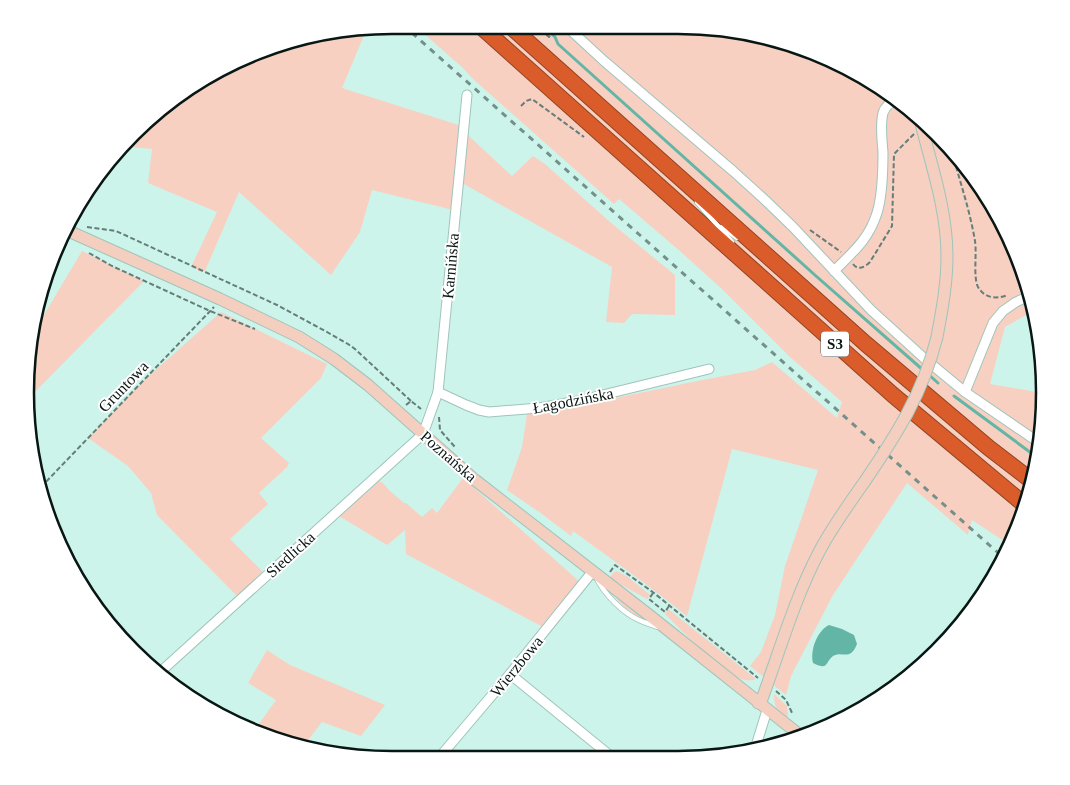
<svg xmlns="http://www.w3.org/2000/svg" width="1070" height="785" font-family="'Times New Roman',serif">
<style>
.green{fill:#f7d0c2}
.water{fill:#63b6a6}
.lines{fill:none;stroke-linecap:round;stroke-linejoin:round}
.stream{stroke:#63b6a6;stroke-width:3}
.lane-casing{stroke:#9fc4bb;stroke-width:6}
.street-casing{stroke:#9fc4bb;stroke-width:11}
.secondary-casing{stroke:#9fc4bb;stroke-width:13}
.highway-casing{stroke:#904422;stroke-width:17}
.path{stroke:#647e78;stroke-width:2;stroke-dasharray:5 2.5;stroke-linecap:butt}
.lane{stroke:#fff;stroke-width:4.5}
.street{stroke:#fff;stroke-width:9}
.secondary{stroke:#f4cebf;stroke-width:11}
.highway{stroke:#d95c2a;stroke-width:15}
.rail{stroke:#74908a;stroke-width:3;stroke-dasharray:6 6;stroke-linecap:butt}
.secondary-bridge-casing{stroke:#9fc4bb;stroke-width:13;stroke-linecap:butt}
.secondary-bridge{stroke:#f4cebf;stroke-width:11}
.labels{text-anchor:middle;stroke-width:4;stroke-linejoin:round;paint-order:stroke}
.shield{fill:#fff;stroke:#535d5a;stroke-width:1}
.shield-label{font-size:15px;font-weight:bold;fill:#091714}
.street-label{font-size:16px;fill:#091714;stroke:#fff}
.rim{fill:none;stroke:#091714;stroke-width:2.5}
</style>
<rect width="100%" height="100%" fill="#cdf4eb"/>
<g class="green">
<path d="M 414,25 L 701,26 L 772,37 L 881,87 L 969,169 L 1007,230 L 1032,297 L 1035,310 L 1005,327 L 990,384 L 1043,393 L 1042,440 L 1026,510 L 1010,545 L 972,520 L 968,535 L 907,483 L 833,595 L 791,676 L 786,695 L 750,666 L 761,652 L 775,615 L 785,566 L 818,470 L 732,449 L 687,616 L 647,585 L 573,531 L 571,536 L 542,514 L 507,490 L 522,447 L 527,414 L 615,398 L 702,380 L 755,370 L 772,362 L 837,418 L 842,402 L 790,357 L 724,291 L 681,252 L 619,199 L 614,204 L 472,78 L 463,68 Z"/>
<path d="M 367,28 L 342,88 L 465,127 L 470,137 L 512,176 L 533,156 L 545,164 L 610,222 L 675,275 L 675,315 L 632,314 L 624,323 L 606,322 L 612,267 L 462,183 L 457,211 L 372,190 L 360,232 L 331,275 L 239,192 L 205,271 L 200,272 L 192,265 L 217,212 L 148,183 L 152,149 L 121,146 L 189,87 L 297,38 Z"/>
<path d="M 82,251 L 144,281 L 30,397 L 32,328 L 35,330 Z"/>
<path d="M 221,312 L 327,364 L 321,378 L 261,438 L 289,463 L 287,467 L 259,493 L 268,504 L 230,539 L 263,572 L 237,596 L 157,515 L 151,493 L 128,466 L 88,438 L 142,382 Z"/>
<path d="M 463,478 L 581,583 L 550,629 L 541,626 L 406,554 L 405,530 L 387,545 L 339,516 L 379,481 L 382,482 L 390,491 L 404,503 L 406,503 L 422,517 L 432,508 L 437,513 Z"/>
<path d="M 617,571 L 628,577 L 650,595 L 647,599 L 616,582 L 610,577 L 614,572 Z"/>
<path d="M 616,598 L 619,599 L 647,621 C 636,616 624,609 616,598 Z"/>
<path d="M 668,609 L 756,679 C 748,682 742,680 735,676 L 693,642 L 665,614 Z"/>
<path d="M 267,650 L 290,665 L 385,705 L 361,736 L 322,722 L 302,748 L 297,747 L 254,731 L 276,700 L 248,683 Z"/>
<path d="M 774,694 L 787,706 L 788,716 L 786,718 C 776,709 774,707 774,694 Z"/>
</g>
<path class="water" d="M 829,625 L 842,629 L 854,635 L 857,644 C 850,662 842,650 833,656 C 825,662 829,671 813,663 C 810,650 817,631 829,625 Z"/>
<g class="lines">
<g class="stream">
<path d="M 543,25 L 555,37 L 558,44 L 816,276 L 923,370"/>
<path d="M 928,374 L 938,383"/>
<path d="M 954,396 L 1038,458"/>
</g>
<g class="lane-casing">
<g id="lane">
<path d="M 697,202 L 732,242"/>
<path d="M 721,227 L 737,238"/>
<path d="M 597,579 C 605,595 623,613 639,620 C 645,623 652,625 658,627"/>
</g>
</g>
<g class="street-casing">
<g id="street">
<path d="M 565,25 L 604,61 L 733,171 L 765,200 L 793,227 L 871,310 L 925,359 L 965,392 L 1041,444"/>
<path d="M 834,271 C 853,252 869,239 877,213 C 882,197 883,169 883,152 C 882,140 880,125 883,113 C 885,107 889,103 896,100"/>
<path d="M 438,392 L 466,405 L 479,410 L 489,412 L 539,408 L 578,401 L 709,369"/>
<path d="M 965,392 L 993,323 L 1003,311 L 1016,302 L 1032,295"/>
<path d="M 158,674 L 423,434 L 438,392 L 467,95"/>
<path d="M 510,674 L 613,758"/>
<path d="M 755,749 L 767,710"/>
<path d="M 438,759 L 510,674 L 593,571"/>
</g>
</g>
<g class="secondary-casing">
<g id="secondary">
<path d="M 921,124 C 932,167 947,211 947,256 C 947,284 942,310 937,337"/>
<path d="M 64,229 L 220,299 L 299,337 L 334,359 L 368,385 L 475,480 L 649,615 L 801,736"/>
<path d="M 758,703 L 762,699 L 767,685 C 783,640 797,594 819,552 C 832,527 849,504 865,481"/>
</g>
</g>
<g class="highway-casing">
<g id="highway">
<path d="M 479,25 L 893,395 L 1026,506"/>
<path d="M 509,25 L 866,344 L 989,448 L 1032,481"/>
</g>
</g>
<g class="path">
<path d="M 460,25 L 467,31"/>
<path d="M 535,25 L 549,37 L 556,29"/>
<path d="M 521,106 L 526,101 L 532,99 L 584,137"/>
<path d="M 952,152 C 960,182 970,211 975,241 C 977,254 973,277 978,287 C 985,299 997,299 1008,295"/>
<path d="M 87,227 L 116,231 L 277,305 L 327,332 L 348,344 L 355,349 L 411,401"/>
<path d="M 810,230 L 841,252"/>
<path d="M 89,253 L 112,266 L 210,311 L 255,329"/>
<path d="M 853,264 C 858,271 865,267 870,262 L 892,226 L 894,154 L 914,134"/>
<path d="M 406,405 L 411,401 L 421,409"/>
<path d="M 439,417 L 440,430 L 455,447"/>
<path d="M 41,487 L 214,307"/>
<path d="M 610,572 L 615,565 L 654,593 L 758,678"/>
<path d="M 653,593 L 649,599 L 665,612 L 669,606"/>
<path d="M 776,691 L 786,700 L 793,715"/>
</g>
<use href="#lane" class="lane"/>
<use href="#street" class="street"/>
<use href="#secondary" class="secondary"/>
<use href="#highway" class="highway"/>
<path class="rail" d="M 403,25 L 1004,558"/>
<g class="secondary-bridge-casing">
<path id="secondary-bridge" d="M 865,481 C 897,434 923,393 937,337"/>
</g>
<use href="#secondary-bridge" class="secondary-bridge"/>
</g>
<g class="labels">
<rect class="shield" x="821" y="331.5" width="28" height="25" rx="4"/>
<g class="shield-label">
<text x="835" y="349">S3</text>
</g>
<g class="street-label">
<text transform="translate(450 266) rotate(-85)" y="6">Karnińska</text>
<text transform="translate(123 386) rotate(-46)" y="6">Gruntowa</text>
<text transform="translate(573 400) rotate(-11)" y="6">Łagodzińska</text>
<text transform="translate(449 456) rotate(41)" y="6">Poznańska</text>
<text transform="translate(290 554) rotate(-42)" y="6">Siedlicka</text>
<text transform="translate(516 666) rotate(-51)" y="6">Wierzbowa</text>
</g>
</g>
<path d="M0 0H1070V785H0ZM392 34H678A358 358 0 0 1 1036 392V393A358 358 0 0 1 678 751H392A358 358 0 0 1 34 393V392A358 358 0 0 1 392 34Z" fill="#fff" fill-rule="evenodd"/>
<path class="rim" d="M392 34H678A358 358 0 0 1 1036 392V393A358 358 0 0 1 678 751H392A358 358 0 0 1 34 393V392A358 358 0 0 1 392 34Z"/>
</svg>
